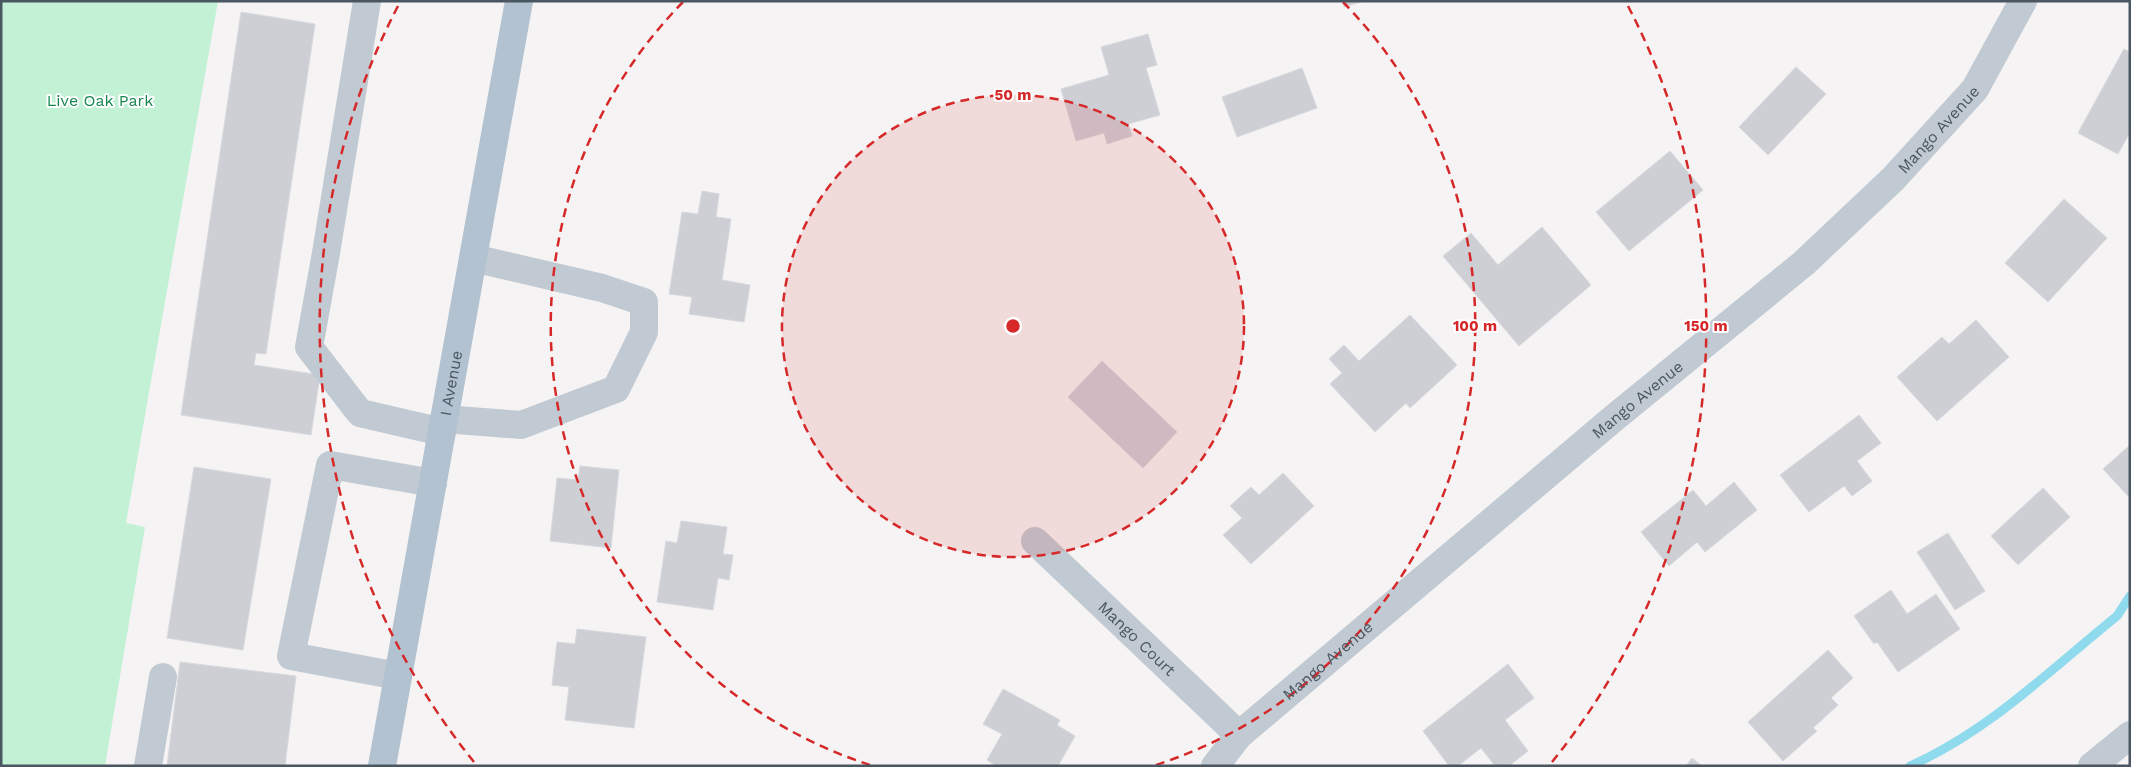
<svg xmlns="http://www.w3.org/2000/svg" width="2131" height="767" font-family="'Work Sans',sans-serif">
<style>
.green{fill:#c3f1d5}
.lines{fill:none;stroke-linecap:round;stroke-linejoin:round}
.stream{stroke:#90daee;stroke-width:9}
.building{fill:#cdcfd5;stroke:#d7d9de}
.minor{stroke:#c1cad2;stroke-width:28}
.major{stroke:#b3c2d1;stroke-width:28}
.ring{fill:none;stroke:#d62828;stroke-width:2.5;stroke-dasharray:9 6}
.labels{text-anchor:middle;stroke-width:4;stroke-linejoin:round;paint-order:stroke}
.park-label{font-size:16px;fill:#17864f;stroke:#fff}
.street-label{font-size:16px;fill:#4a5661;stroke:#fff}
.centre{fill:#d62828;stroke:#fff;stroke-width:2.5}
.ring-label{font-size:15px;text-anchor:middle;font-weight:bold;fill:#d62828;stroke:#fff;stroke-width:4;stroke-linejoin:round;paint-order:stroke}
</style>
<rect width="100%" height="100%" fill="#f5f3f3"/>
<path class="green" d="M 1,1 L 218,1 L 126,523 L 145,527 L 105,766 L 1,766 Z"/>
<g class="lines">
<path class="stream" d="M 1910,766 C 1989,731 2050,670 2117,616 L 2130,596"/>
</g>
<g class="building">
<path d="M 1343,1 L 1364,1 L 1344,7 Z"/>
<path d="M 241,12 L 315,24 L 266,354 L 256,353 L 254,365 L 320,375 L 311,435 L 181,415 Z"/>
<path d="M 1148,34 L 1157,65 L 1146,68 L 1160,115 L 1128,124 L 1132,136 L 1107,144 L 1104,133 L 1076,141 L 1061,89 L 1109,75 L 1101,47 Z"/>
<path d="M 2124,49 L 2130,52 L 2130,132 L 2118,154 L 2078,133 Z"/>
<path d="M 1796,67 L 1826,94 L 1768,155 L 1739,127 Z"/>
<path d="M 1302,68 L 1317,108 L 1237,137 L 1222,97 Z"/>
<path d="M 1670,151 L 1703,190 L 1629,251 L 1596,212 Z"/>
<path d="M 702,191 L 719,194 L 716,217 L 731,219 L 722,280 L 750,285 L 744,322 L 689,314 L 692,297 L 669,294 L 682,212 L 698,214 Z"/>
<path d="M 2064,199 L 2107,238 L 2048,302 L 2005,263 Z"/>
<path d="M 1542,227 L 1591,285 L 1519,346 L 1443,256 L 1471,233 L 1498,265 Z"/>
<path d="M 1410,315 L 1457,365 L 1410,408 L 1406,403 L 1375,432 L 1330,384 L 1342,373 L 1329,359 L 1344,345 L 1359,361 Z"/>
<path d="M 1976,320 L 2009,357 L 1937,421 L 1897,377 L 1942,337 L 1949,344 Z"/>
<path d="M 1102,361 L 1177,432 L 1143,468 L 1068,397 Z"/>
<path d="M 1859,415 L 1881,443 L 1857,461 L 1872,481 L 1852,496 L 1844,486 L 1809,512 L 1780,475 Z"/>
<path d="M 2130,445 L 2130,498 L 2103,469 Z"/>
<path d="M 580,466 L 619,470 L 611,548 L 550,541 L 557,478 L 578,480 Z"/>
<path d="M 194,467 L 271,479 L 243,650 L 167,638 Z"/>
<path d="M 1283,473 L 1314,506 L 1251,564 L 1223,535 L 1242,518 L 1230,506 L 1251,487 L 1259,495 Z"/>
<path d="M 1734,482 L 1757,510 L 1705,552 L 1697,542 L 1669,566 L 1641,532 L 1693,490 L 1706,506 Z"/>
<path d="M 2043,488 L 2070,517 L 2018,565 L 1991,536 Z"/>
<path d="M 681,521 L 727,527 L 723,554 L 733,555 L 729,580 L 718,578 L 713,610 L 657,602 L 666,541 L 677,543 Z"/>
<path d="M 1948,533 L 1985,591 L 1955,610 L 1917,552 Z"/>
<path d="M 1891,590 L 1907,614 L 1936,594 L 1960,629 L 1898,672 L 1877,642 L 1874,644 L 1854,616 Z"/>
<path d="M 577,629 L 646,637 L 634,728 L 565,720 L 569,687 L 552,685 L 557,642 L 575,644 Z"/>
<path d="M 1828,650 L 1853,678 L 1831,698 L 1838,705 L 1813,728 L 1817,731 L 1783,761 L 1748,722 Z"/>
<path d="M 180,662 L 296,676 L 285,766 L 167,766 Z"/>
<path d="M 1508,664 L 1534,698 L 1505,720 L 1528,751 L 1509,766 L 1495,766 L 1481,748 L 1458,766 L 1449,766 L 1423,731 Z"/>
<path d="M 1003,689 L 1060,720 L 1057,725 L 1075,736 L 1058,766 L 996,766 L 987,760 L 1002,734 L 983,724 Z"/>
<path d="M 1692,758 L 1702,766 L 1686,766 Z"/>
</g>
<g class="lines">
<g class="minor">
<path d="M 367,1 L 326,253 L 309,347 L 360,413 L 442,432"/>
<path d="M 444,419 L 521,425 L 616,389 L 644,332 L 644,302 L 602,288 L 473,258"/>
<path id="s1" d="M 1035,541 L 1239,735"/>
<path d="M 398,676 L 291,656 L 330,465 L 433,483"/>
<path d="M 148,766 L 163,677"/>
<path id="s2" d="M 1215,766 L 1239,735 L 1614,418 L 1804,263 L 1893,179 L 1975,89 L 2023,1"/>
<path d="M 2092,766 L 2130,735"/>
</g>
<path class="major" id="s3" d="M 382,766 L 519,1"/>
</g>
<circle cx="1013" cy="326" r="231" fill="#d62828" fill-opacity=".12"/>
<g class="ring">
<circle cx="1013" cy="326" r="231"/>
<path d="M870 765A462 462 0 0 1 683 2M1343 2A462 462 0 0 1 1156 765"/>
<path d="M474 762A693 693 0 0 1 398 6M1628 6A693 693 0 0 1 1552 762"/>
</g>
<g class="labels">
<g class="park-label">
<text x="100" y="106">Live Oak Park</text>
</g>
<g class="street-label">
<text dy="6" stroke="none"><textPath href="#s2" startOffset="965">Mango Avenue</textPath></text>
<text dy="6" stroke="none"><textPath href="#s3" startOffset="389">I Avenue</textPath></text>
<text dy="6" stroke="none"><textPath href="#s2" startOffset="560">Mango Avenue</textPath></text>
<text dy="6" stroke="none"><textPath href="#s1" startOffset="141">Mango Court</textPath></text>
<text dy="6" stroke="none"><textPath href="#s2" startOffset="155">Mango Avenue</textPath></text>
</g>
</g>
<circle cx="1013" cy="326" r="8" class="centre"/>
<g class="ring-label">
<text x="1013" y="100">50 m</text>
<text x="1475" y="331">100 m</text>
<text x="1706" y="331">150 m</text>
</g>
<rect width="2131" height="767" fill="none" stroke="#4a5661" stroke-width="5"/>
</svg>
